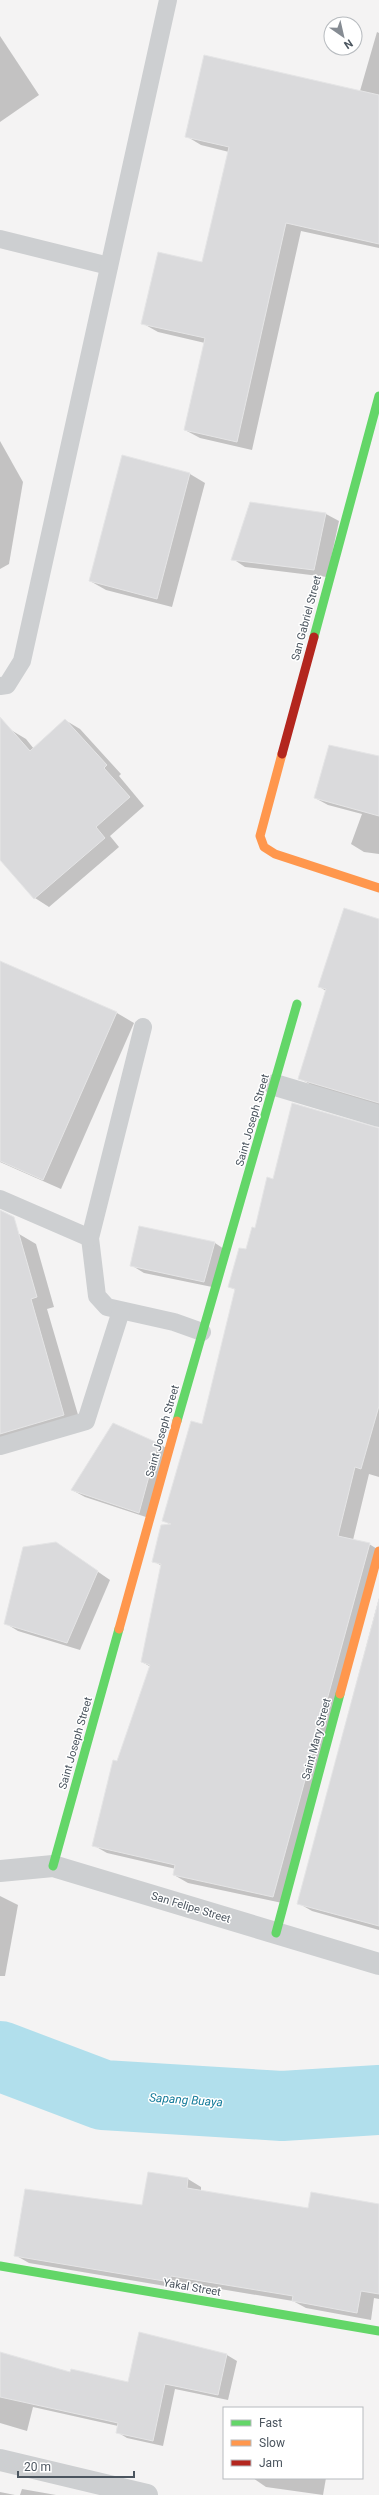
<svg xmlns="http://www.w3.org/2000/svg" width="379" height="2495" font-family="Roboto,sans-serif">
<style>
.shadow{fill:#0003}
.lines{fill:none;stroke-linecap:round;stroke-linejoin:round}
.river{stroke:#b1dfec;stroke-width:70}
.building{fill:#dadadc;stroke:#e5e5e6}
.lane{stroke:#cdcfd1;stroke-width:18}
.street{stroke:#cdcfd1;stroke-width:22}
.fast{stroke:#63d668;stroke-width:9}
.slow{stroke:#ff974d;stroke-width:9}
.jam{stroke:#b3261e;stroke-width:9}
.labels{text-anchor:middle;stroke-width:3;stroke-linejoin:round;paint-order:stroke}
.street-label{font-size:11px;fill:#4b555f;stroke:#fff}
.water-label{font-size:12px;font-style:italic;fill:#147b9a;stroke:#fff}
</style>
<rect width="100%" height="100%" fill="#f4f3f3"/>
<g class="shadow">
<path d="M 377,32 L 379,33 L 379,248 L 301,231 L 252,450 L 200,438 L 185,430 L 205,343 L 158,332 L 142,323 L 203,263 L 229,152 L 201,145 L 186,136 L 360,91 Z"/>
<path d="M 0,36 L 39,95 L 0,122 Z"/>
<path d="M 0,441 L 23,482 L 9,564 L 0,569 Z"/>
<path d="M 123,457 L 190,474 L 205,483 L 172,607 L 106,590 L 90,581 Z"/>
<path d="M 251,503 L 326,514 L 339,521 L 327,577 L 245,567 L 233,559 Z"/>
<path d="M 65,720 L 80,729 L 121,774 L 119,776 L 144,806 L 110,836 L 119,847 L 49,907 L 35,898 L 0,858 L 0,740 L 11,730 L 26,739 L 34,749 Z"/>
<path d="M 379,757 L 379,854 L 364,852 L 351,844 L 362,814 L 328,805 L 315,798 Z"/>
<path d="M 379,920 L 379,1106 L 313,1086 L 299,1078 L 326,991 L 320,987 Z"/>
<path d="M 0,962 L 117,1013 L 134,1023 L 61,1189 L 0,1162 Z"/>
<path d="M 379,1128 L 379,1477 L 369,1474 L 353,1540 L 369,1544 L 379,1550 L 287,1904 L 188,1883 L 174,1875 L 176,1869 L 107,1853 L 93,1845 L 118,1762 L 151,1667 L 142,1662 L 162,1566 L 153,1561 L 171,1525 L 163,1520 L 203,1425 L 236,1290 L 229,1287 L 247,1250 L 273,1180 Z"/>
<path d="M 19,1234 L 36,1244 L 54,1307 L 47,1309 L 81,1425 L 0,1449 L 0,1239 Z"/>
<path d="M 215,1243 L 227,1251 L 217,1288 L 144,1273 L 131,1265 Z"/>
<path d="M 158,1443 L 171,1451 L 152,1519 L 85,1497 L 72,1490 Z"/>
<path d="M 56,1543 L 110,1580 L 80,1650 L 18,1631 L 5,1623 Z"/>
<path d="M 379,1598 L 379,1930 L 312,1911 L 298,1903 Z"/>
<path d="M 0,1896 L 18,1905 L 5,1976 L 0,1976 Z"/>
<path d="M 148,2173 L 188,2179 L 201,2187 L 201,2191 L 309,2210 L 379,2204 L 379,2299 L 374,2298 L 371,2320 L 306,2308 L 293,2301 L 184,2283 L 183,2289 L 29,2263 L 15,2255 L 142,2207 Z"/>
<path d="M 0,2353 L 71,2373 L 129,2383 L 227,2355 L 237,2361 L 228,2400 L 175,2389 L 163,2446 L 127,2438 L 117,2432 L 118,2426 L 33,2407 L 27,2431 L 0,2423 Z"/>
<path d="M 253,2478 L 326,2478 L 323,2495 L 266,2487 Z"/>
<path d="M 22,2489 L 56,2495 L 20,2495 Z"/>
<path d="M 0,2492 L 15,2495 L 0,2495 Z"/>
</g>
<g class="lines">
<path class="river" d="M 0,2056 L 103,2095 L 282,2106 L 379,2100"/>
</g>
<g class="building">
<path d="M 204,55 L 379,95 L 379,244 L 286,223 L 237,442 L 184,430 L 205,338 L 141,324 L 158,252 L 202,262 L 229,147 L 185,137 Z"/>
<path d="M 122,455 L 190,473 L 157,599 L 89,581 Z"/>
<path d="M 250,502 L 326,513 L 314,570 L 231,560 Z"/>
<path d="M 0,717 L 30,751 L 65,719 L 107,765 L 104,768 L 130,797 L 96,827 L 105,838 L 34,899 L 0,860 Z"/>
<path d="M 329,745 L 379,756 L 379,816 L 314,798 Z"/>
<path d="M 344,908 L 379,919 L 379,1103 L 298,1079 L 326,989 L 318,987 Z"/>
<path d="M 0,961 L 117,1012 L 43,1180 L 0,1161 Z"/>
<path d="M 292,1103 L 379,1128 L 379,1406 L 361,1469 L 355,1467 L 338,1536 L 370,1543 L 273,1897 L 173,1875 L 175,1865 L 92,1846 L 113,1760 L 117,1761 L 150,1665 L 141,1662 L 161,1564 L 152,1562 L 158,1537 L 161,1525 L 171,1524 L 162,1521 L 191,1421 L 202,1424 L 235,1289 L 228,1287 L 239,1248 L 246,1249 L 252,1227 L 255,1228 L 267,1177 L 273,1179 Z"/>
<path d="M 0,1210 L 14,1217 L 37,1297 L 31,1299 L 64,1415 L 0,1434 Z"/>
<path d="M 139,1226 L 215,1242 L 204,1282 L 130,1266 Z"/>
<path d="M 113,1423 L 158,1443 L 139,1513 L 71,1490 Z"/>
<path d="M 56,1542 L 98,1571 L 67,1643 L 4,1624 L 23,1547 Z"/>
<path d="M 379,1599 L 379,1926 L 297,1904 Z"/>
<path d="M 148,2172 L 188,2178 L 187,2188 L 308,2208 L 311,2192 L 379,2204 L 379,2294 L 361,2291 L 357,2313 L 292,2301 L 293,2296 L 171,2276 L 170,2282 L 14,2256 L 25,2189 L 142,2205 Z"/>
<path d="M 139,2332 L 227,2354 L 218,2395 L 165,2384 L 153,2441 L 116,2433 L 118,2423 L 0,2397 L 0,2352 L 70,2372 L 71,2369 L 128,2382 Z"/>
</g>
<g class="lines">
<g class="lane">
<path d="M 0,239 L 109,266"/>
<path d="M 0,686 L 7,685 L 22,661 L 168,0"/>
<path d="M 143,1027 L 90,1238 L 97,1296 L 107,1307 L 174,1322 L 202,1332"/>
<path d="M 0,1199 L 90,1238"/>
<path d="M 0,1446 L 86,1421 L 121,1311"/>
</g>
<g class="street">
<path d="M 275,1085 L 379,1116"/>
<path d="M 0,1871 L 53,1866 L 379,1964"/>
<path d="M 0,2460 L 147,2495"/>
</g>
<g class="fast">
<path d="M 314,637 L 379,396"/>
<path d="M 177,1421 L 297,1004"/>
<path d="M 53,1866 L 119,1629"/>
<path d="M 276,1933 L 340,1694"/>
<path d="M 0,2266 L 379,2331"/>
</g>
<g class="slow">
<path d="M 282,754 L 260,836 L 264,847 L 275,854 L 379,888"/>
<path d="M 119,1629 L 177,1421"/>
<path d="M 340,1694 L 379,1551"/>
</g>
<path class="jam" d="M 282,754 L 314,637"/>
</g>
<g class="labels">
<g class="street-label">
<text transform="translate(306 618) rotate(-75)" y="4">San Gabriel Street</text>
<text transform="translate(252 1120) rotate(-74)" y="4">Saint Joseph Street</text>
<text transform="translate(162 1431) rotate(-74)" y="4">Saint Joseph Street</text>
<text transform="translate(316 1739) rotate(-75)" y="4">Saint Mary Street</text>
<text transform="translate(75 1743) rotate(-74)" y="4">Saint Joseph Street</text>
<text transform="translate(191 1907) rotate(17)" y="4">San Felipe Street</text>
<text transform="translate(192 2287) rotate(10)" y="4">Yakal Street</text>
</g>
<g class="water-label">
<text transform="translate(186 2100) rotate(4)" y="4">Sapang Buaya</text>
</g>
</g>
<rect x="223" y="2407" width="140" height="72" fill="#ffffff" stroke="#b7bbbf"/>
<rect x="231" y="2420" width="20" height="6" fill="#63d668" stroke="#b7bbbf"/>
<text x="259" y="2427" font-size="12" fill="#4b555f">Fast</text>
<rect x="231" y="2440" width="20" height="6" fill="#ff974d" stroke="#b7bbbf"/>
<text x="259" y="2447" font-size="12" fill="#4b555f">Slow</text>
<rect x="231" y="2460" width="20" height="6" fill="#b3261e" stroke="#b7bbbf"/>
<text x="259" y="2467" font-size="12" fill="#4b555f">Jam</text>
<g transform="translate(343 36) rotate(146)"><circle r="19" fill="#ffffff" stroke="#b7bbbf"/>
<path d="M0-3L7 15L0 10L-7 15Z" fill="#868c93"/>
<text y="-6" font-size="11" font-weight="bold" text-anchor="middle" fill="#4b555f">N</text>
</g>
<path d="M18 2471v6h116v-6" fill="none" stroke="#4b555f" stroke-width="2"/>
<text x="24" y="2471" font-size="12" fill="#4b555f" stroke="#ffffff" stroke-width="3" paint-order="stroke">20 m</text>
</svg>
